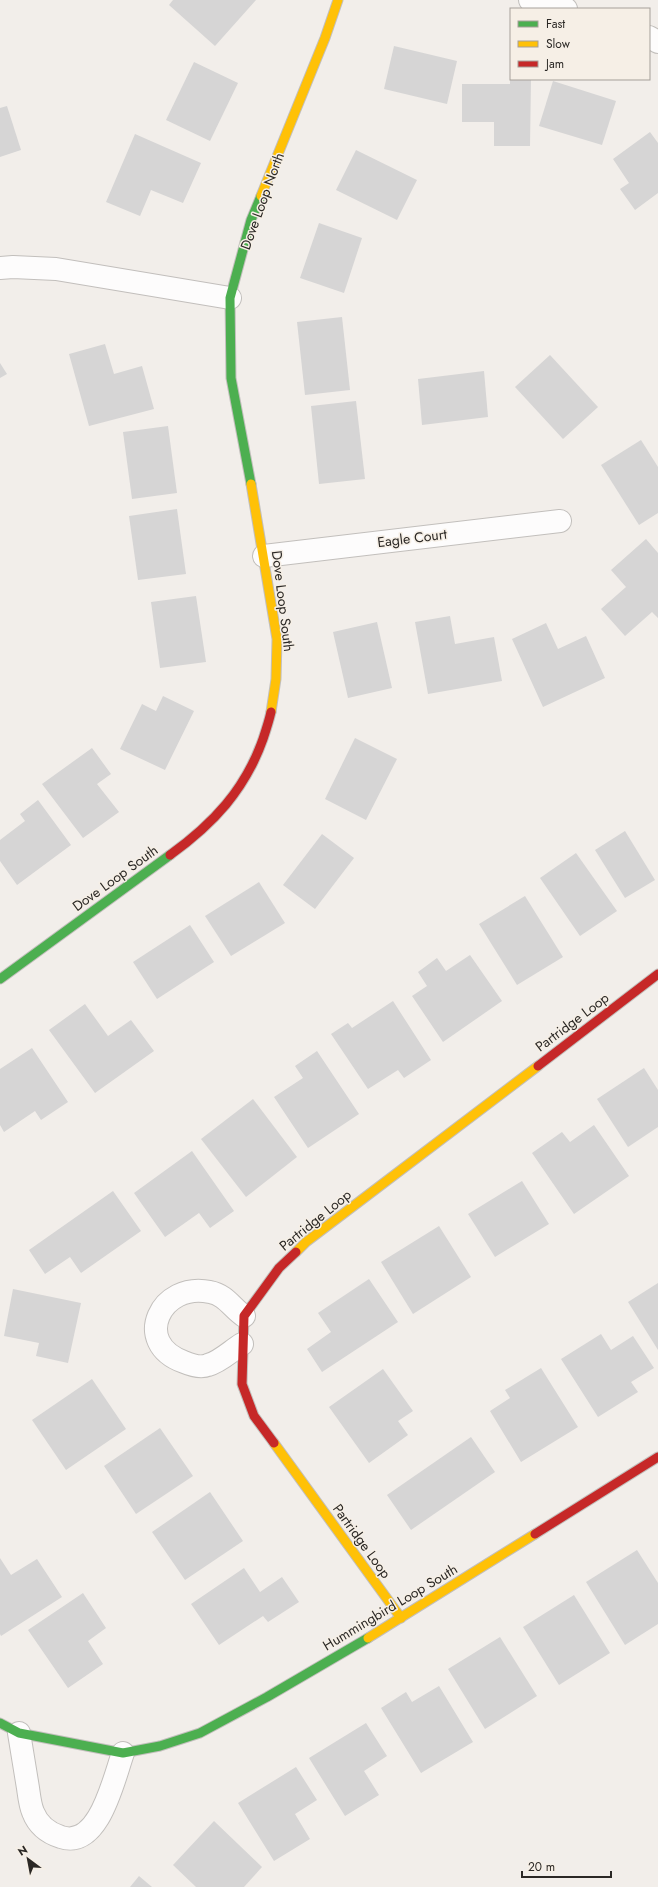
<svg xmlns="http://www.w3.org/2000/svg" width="658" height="1887" font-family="Jost,sans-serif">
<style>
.building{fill:#d6d5d5}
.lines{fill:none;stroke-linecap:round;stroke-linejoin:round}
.street-casing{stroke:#c2bfbc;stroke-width:24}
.fast-casing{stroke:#c2bfbc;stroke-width:11}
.slow-casing{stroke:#c2bfbc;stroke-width:11}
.jam-casing{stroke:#c2bfbc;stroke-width:11}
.street{stroke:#fdfcfc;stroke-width:22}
.fast{stroke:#4caf50;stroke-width:9}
.slow{stroke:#ffc107;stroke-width:9}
.jam{stroke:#c62828;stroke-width:9}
.labels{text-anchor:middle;stroke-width:3;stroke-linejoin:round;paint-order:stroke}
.street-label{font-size:14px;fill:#2b2825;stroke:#f6efe6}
</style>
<rect width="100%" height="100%" fill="#f2eeea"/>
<g class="building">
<path d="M 173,0 L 256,0 L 215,46 L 169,5 Z"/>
<path d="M 394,46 L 457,61 L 447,104 L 384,89 Z"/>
<path d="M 194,62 L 238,83 L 210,141 L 166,120 Z"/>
<path d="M 510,79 L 531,79 L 530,146 L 494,146 L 494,122 L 462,122 L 462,84 L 510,84 Z"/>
<path d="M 553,81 L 616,101 L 602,145 L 539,126 Z"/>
<path d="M 7,106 L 21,150 L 0,157 L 0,108 Z"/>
<path d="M 650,132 L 658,143 L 658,193 L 635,210 L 620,189 L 629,183 L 613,159 Z"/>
<path d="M 135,134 L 201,163 L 183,203 L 151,190 L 140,216 L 106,202 Z"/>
<path d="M 356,150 L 417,180 L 397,220 L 336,190 Z"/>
<path d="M 319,223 L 362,238 L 344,293 L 300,278 Z"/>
<path d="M 342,317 L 350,390 L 305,395 L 297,322 Z"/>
<path d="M 105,344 L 114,374 L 142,366 L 154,409 L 89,426 L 69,354 Z"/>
<path d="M 550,355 L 598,407 L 563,439 L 515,387 Z"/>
<path d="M 0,363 L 7,374 L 0,378 Z"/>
<path d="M 484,371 L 488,417 L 422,425 L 418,379 Z"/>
<path d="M 356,401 L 365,479 L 319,484 L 311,406 Z"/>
<path d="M 168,426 L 177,493 L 132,499 L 123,432 Z"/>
<path d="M 641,440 L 658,467 L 658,513 L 639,525 L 601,465 Z"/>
<path d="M 177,509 L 186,574 L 138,580 L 129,516 Z"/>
<path d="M 646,539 L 658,553 L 658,618 L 652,612 L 625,636 L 601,609 L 626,587 L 611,570 Z"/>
<path d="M 196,596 L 206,662 L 160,668 L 151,602 Z"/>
<path d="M 450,616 L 455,644 L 494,637 L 502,681 L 428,694 L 415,622 Z"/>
<path d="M 377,622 L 392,688 L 348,698 L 333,632 Z"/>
<path d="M 546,623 L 558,649 L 586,636 L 605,678 L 543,707 L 512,639 Z"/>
<path d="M 163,696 L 194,711 L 165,770 L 120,749 L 142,704 L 156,711 Z"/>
<path d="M 355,738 L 397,759 L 366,820 L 325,799 Z"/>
<path d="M 92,748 L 111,774 L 97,784 L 119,812 L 83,838 L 42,784 Z"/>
<path d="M 38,800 L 71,845 L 17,885 L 0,861 L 0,840 L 25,821 L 20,814 Z"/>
<path d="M 625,831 L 655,880 L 625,898 L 595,850 Z"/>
<path d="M 322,834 L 354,858 L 315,909 L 283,885 Z"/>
<path d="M 576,853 L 617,911 L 580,936 L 540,878 Z"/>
<path d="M 259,882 L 285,923 L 231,956 L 205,916 Z"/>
<path d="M 525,896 L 563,957 L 517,985 L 479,924 Z"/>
<path d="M 190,925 L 214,962 L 157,999 L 133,962 Z"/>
<path d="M 470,955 L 502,1001 L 443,1042 L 412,996 L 427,986 L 418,972 L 437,958 L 446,971 Z"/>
<path d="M 393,1001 L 431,1060 L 404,1078 L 398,1070 L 368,1089 L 331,1034 L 348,1023 L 352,1028 Z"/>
<path d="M 85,1004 L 108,1036 L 131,1020 L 154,1051 L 95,1093 L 49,1030 Z"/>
<path d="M 32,1048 L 68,1102 L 41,1120 L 35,1111 L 4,1132 L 0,1125 L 0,1069 Z"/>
<path d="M 317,1051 L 359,1114 L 308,1148 L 274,1097 L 303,1078 L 295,1066 Z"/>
<path d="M 644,1068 L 658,1090 L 658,1127 L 628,1147 L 597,1099 Z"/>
<path d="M 253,1099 L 297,1157 L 246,1197 L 201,1139 Z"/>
<path d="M 594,1125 L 629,1176 L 574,1214 L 532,1153 L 562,1132 L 570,1142 Z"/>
<path d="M 192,1151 L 234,1211 L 210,1228 L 199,1213 L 165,1237 L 134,1193 Z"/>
<path d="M 522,1181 L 549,1224 L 495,1257 L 468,1214 Z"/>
<path d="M 113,1191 L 141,1231 L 81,1273 L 70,1257 L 45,1274 L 29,1250 Z"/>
<path d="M 439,1226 L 471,1277 L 413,1314 L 381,1262 Z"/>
<path d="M 369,1279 L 398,1322 L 322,1372 L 307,1349 L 331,1332 L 318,1313 Z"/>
<path d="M 658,1283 L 658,1350 L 628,1302 Z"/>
<path d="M 13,1289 L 81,1303 L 68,1363 L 36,1356 L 39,1343 L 4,1336 Z"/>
<path d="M 601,1334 L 611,1350 L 633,1336 L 654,1368 L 631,1382 L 638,1392 L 598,1417 L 561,1359 Z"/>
<path d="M 541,1368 L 578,1427 L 521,1462 L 490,1411 L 510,1398 L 505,1390 Z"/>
<path d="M 383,1369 L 413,1411 L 398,1421 L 408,1435 L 369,1463 L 329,1407 Z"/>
<path d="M 92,1379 L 126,1429 L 66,1470 L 32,1420 Z"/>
<path d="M 160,1428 L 193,1476 L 136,1514 L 104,1466 Z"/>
<path d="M 471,1437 L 495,1472 L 411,1530 L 387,1495 Z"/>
<path d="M 210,1492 L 243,1541 L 185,1580 L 152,1532 Z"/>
<path d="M 637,1550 L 658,1583 L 658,1624 L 625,1645 L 586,1582 Z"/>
<path d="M 0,1558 L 11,1575 L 37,1559 L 62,1597 L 1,1636 L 0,1634 Z"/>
<path d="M 244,1568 L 260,1592 L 282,1577 L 299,1602 L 268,1622 L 263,1616 L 219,1645 L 191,1604 Z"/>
<path d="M 83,1593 L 106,1628 L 88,1641 L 103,1664 L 68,1688 L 28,1630 Z"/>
<path d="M 574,1595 L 610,1653 L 559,1685 L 523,1627 Z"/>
<path d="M 500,1637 L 537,1696 L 485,1729 L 448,1669 Z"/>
<path d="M 439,1686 L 473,1742 L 421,1773 L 381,1708 L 406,1692 L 412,1702 Z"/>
<path d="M 366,1723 L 387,1756 L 364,1771 L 379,1795 L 345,1816 L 309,1758 Z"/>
<path d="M 296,1767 L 317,1800 L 295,1814 L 310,1839 L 274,1861 L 238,1803 Z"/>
<path d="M 214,1821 L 262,1867 L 244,1887 L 196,1887 L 173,1865 Z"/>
<path d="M 139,1876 L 152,1887 L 130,1887 Z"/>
</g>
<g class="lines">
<g class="street-casing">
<g id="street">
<path d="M 530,0 L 566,9"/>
<path d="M 649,37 L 658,42"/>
<path d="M 0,268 L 13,267 L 56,269 L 230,298"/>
<path d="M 264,556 L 560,521"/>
<path d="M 242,1344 C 232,1350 220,1362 208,1365 C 201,1368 191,1365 184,1362 C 131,1343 161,1281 210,1292 C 226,1295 232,1308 244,1316"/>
<path d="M 19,1733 C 22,1751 25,1769 28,1788 C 29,1795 30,1805 33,1812 C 38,1825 48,1833 61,1837 C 99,1850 114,1778 123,1753"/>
</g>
</g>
<g class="fast-casing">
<g id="fast">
<path d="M 251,484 L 231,378 L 230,298 L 251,220 L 261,196"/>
<path d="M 0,979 L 170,855"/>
<path d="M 0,1723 L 19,1733 L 123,1753 L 160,1746 L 200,1733 L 267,1697 L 368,1638"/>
</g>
</g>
<g class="slow-casing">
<g id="slow">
<path d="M 261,196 L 325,38 L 338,0"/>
<path d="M 251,484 L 277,639 L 276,679 L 271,712"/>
<path d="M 296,1252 L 306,1242 L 538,1066"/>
<path d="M 274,1443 L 401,1618"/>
<path d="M 368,1638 L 535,1534"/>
</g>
</g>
<g class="jam-casing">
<g id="jam">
<path d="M 170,855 C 213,824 245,790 263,739 C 266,730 269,721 271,712"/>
<path d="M 538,1066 L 658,974"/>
<path d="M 274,1443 L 254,1416 L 242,1384 L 244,1316 L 279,1268 L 296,1252"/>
<path d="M 535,1534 L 658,1457"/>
</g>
</g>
<use href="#street" class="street"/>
<use href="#fast" class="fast"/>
<use href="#slow" class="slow"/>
<use href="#jam" class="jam"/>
</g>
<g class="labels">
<g class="street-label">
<text transform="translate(262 201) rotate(-70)" y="5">Dove Loop North</text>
<text transform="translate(412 538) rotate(-7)" y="5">Eagle Court</text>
<text transform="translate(283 601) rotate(83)" y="5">Dove Loop South</text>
<text transform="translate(115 878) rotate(-36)" y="5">Dove Loop South</text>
<text transform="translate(572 1022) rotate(-37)" y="5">Partridge Loop</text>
<text transform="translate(315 1220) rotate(-39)" y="5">Partridge Loop</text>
<text transform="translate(362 1541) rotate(54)" y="5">Partridge Loop</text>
<text transform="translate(390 1607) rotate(-31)" y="5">Hummingbird Loop South</text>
</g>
</g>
<rect x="510" y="8" width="140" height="72" fill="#f6efe6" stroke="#a59f99"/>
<rect x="518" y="21" width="20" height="6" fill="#4caf50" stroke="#a59f99"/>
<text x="546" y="28" font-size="12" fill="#2b2825">Fast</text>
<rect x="518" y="41" width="20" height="6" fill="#ffc107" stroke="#a59f99"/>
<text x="546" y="48" font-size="12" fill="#2b2825">Slow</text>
<rect x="518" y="61" width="20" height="6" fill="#c62828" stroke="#a59f99"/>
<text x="546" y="68" font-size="12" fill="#2b2825">Jam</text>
<g transform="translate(28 1859) rotate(328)" stroke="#f6efe6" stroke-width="3" paint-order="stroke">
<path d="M0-3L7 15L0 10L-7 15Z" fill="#2b2825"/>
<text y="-6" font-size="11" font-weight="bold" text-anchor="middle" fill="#2b2825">N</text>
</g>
<path d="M522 1871v6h89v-6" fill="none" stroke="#2b2825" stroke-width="2"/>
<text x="528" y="1871" font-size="12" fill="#2b2825" stroke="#f6efe6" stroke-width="3" paint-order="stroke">20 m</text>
</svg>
